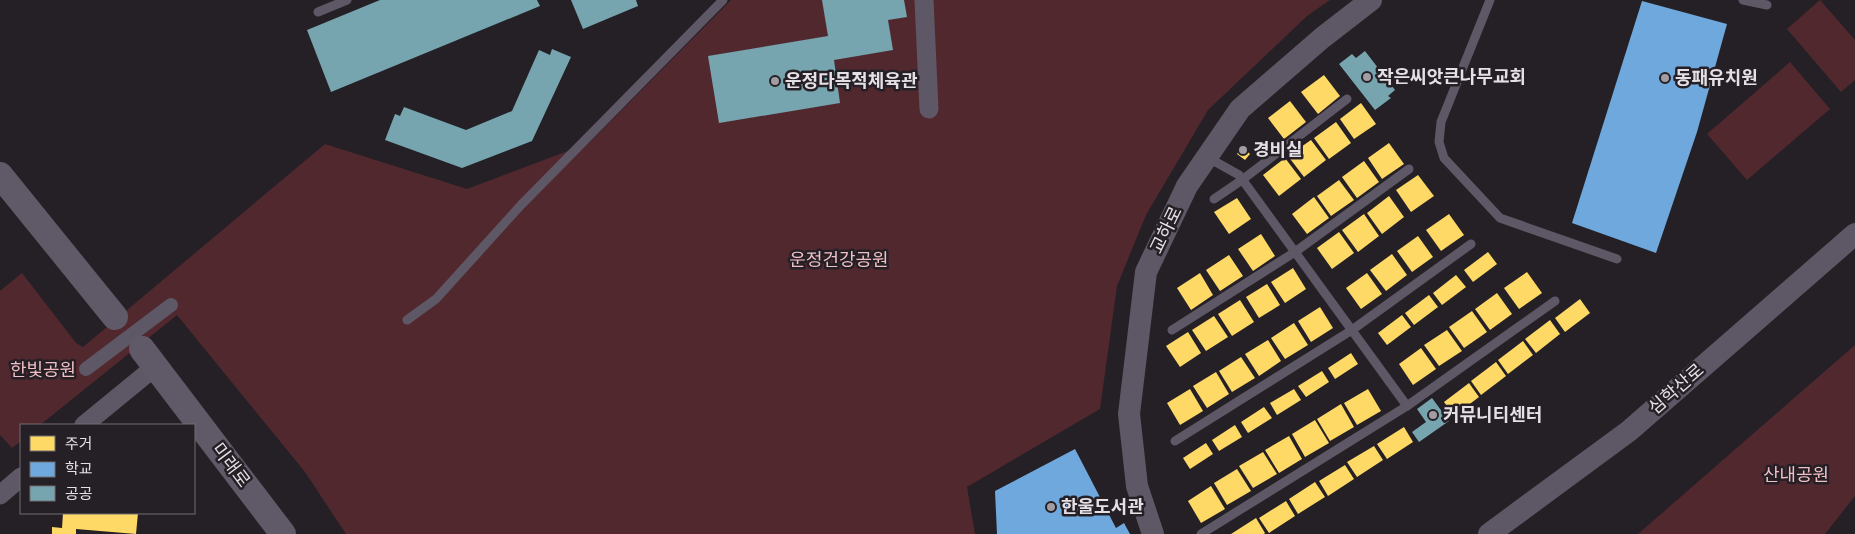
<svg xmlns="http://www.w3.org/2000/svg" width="1855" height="534" font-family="'Public Sans','Noto Sans KR',sans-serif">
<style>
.green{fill:#52282f}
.homes{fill:#ffd966}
.schools{fill:#6fa8dc}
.public{fill:#76a5af}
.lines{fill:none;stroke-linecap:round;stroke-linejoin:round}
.service{stroke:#5e5766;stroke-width:9}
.pedestrian{stroke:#5e5766;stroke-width:14}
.minor{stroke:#5e5766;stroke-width:19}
.tertiary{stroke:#5e5766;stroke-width:22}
.secondary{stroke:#605a68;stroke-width:26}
.poi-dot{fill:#a19da2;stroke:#251f26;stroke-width:2}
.labels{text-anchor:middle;stroke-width:5;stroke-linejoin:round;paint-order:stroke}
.poi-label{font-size:18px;font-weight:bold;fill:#e5e0e5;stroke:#251f26;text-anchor:start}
.street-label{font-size:18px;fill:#e5e0e5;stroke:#251f26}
.park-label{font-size:18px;fill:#f0bec3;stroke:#251f26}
</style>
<rect width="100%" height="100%" fill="#242025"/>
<g class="green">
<path d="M 731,0 L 1330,0 L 1307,16 L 1208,110 L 1146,215 L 1117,286 L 1100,409 L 967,487 L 975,534 L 346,534 L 305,472 L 177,315 L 40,425 L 21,425 L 21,441 L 12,448 L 0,435 L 0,291 L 22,273 L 76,343 L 83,347 L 325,144 L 467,189 L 589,143 Z"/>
<path d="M 1820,0 L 1855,40 L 1855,80 L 1841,92 L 1787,29 Z"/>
<path d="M 1790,62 L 1830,109 L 1747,180 L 1707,134 Z"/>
<path d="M 1855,345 L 1855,496 L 1825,534 L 1638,534 Z"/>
</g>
<g class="homes">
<path d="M 1324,75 L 1340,96 L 1318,114 L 1301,92 Z"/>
<path d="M 1290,101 L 1306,122 L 1284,139 L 1268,118 Z"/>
<path d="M 1361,103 L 1376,124 L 1354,139 L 1340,119 Z"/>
<path d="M 1336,122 L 1351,143 L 1329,159 L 1314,138 Z"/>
<path d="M 1311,140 L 1326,160 L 1304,177 L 1288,156 Z"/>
<path d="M 1389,143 L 1404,164 L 1382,179 L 1368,158 Z"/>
<path d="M 1242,147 L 1250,154 L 1245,160 L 1237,154 Z"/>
<path d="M 1285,158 L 1301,179 L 1279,196 L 1263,175 Z"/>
<path d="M 1364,161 L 1379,182 L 1357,198 L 1342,177 Z"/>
<path d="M 1418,175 L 1434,196 L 1411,212 L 1396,190 Z"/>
<path d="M 1339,180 L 1354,200 L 1331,216 L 1317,196 Z"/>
<path d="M 1389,196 L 1404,217 L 1382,234 L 1367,213 Z"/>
<path d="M 1314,197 L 1329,218 L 1307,234 L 1292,214 Z"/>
<path d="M 1237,198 L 1251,219 L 1229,234 L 1214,212 Z"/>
<path d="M 1364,214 L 1379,236 L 1358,252 L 1342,230 Z"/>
<path d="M 1449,214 L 1464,235 L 1441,251 L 1426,230 Z"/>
<path d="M 1339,232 L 1354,253 L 1332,269 L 1317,248 Z"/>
<path d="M 1261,234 L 1275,256 L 1253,271 L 1238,249 Z"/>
<path d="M 1418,236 L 1433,257 L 1412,272 L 1397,251 Z"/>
<path d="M 1488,252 L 1497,264 L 1473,282 L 1464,270 Z"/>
<path d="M 1392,254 L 1407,275 L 1386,291 L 1370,270 Z"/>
<path d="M 1229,255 L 1243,276 L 1220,291 L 1206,270 Z"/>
<path d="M 1293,268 L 1306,289 L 1285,303 L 1271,282 Z"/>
<path d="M 1527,272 L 1542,293 L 1519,309 L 1504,288 Z"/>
<path d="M 1200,273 L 1213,295 L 1191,310 L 1177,288 Z"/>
<path d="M 1367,273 L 1382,294 L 1361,309 L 1346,288 Z"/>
<path d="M 1456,275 L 1466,287 L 1442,305 L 1433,293 Z"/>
<path d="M 1267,284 L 1280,305 L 1259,318 L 1246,297 Z"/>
<path d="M 1497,293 L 1512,314 L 1490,330 L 1475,309 Z"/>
<path d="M 1429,295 L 1438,307 L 1414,325 L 1405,313 Z"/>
<path d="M 1580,299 L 1590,313 L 1565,332 L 1555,318 Z"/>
<path d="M 1240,300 L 1254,322 L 1232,336 L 1218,314 Z"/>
<path d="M 1320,307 L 1333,328 L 1311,342 L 1298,321 Z"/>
<path d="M 1472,311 L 1487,332 L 1464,348 L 1449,327 Z"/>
<path d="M 1402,315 L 1411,327 L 1387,345 L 1378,333 Z"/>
<path d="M 1214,316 L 1228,337 L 1206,351 L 1192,330 Z"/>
<path d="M 1550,320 L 1560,334 L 1536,353 L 1525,339 Z"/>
<path d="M 1294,323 L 1308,345 L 1285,359 L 1271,338 Z"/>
<path d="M 1447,330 L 1462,351 L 1439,366 L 1424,345 Z"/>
<path d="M 1188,332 L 1201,353 L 1180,367 L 1166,346 Z"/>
<path d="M 1268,340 L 1281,361 L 1259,376 L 1245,354 Z"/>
<path d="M 1523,341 L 1533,355 L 1508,374 L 1498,360 Z"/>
<path d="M 1421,348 L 1436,369 L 1413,385 L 1399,364 Z"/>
<path d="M 1351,353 L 1358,364 L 1335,379 L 1328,368 Z"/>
<path d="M 1241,357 L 1255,378 L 1232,392 L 1219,371 Z"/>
<path d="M 1496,362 L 1506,376 L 1481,395 L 1471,381 Z"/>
<path d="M 1322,371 L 1329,382 L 1306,397 L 1298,386 Z"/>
<path d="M 1216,372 L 1229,394 L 1207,408 L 1193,386 Z"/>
<path d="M 1469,383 L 1479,397 L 1454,416 L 1444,402 Z"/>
<path d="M 1190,389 L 1203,411 L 1180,425 L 1167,403 Z"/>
<path d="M 1294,389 L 1301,400 L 1277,415 L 1270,403 Z"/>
<path d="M 1368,389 L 1381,411 L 1357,425 L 1344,403 Z"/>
<path d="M 1341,404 L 1354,427 L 1330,441 L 1317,419 Z"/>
<path d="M 1264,407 L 1272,418 L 1248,433 L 1241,422 Z"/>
<path d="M 1315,420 L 1329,443 L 1305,457 L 1292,434 Z"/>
<path d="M 1235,425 L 1242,437 L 1219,451 L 1212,440 Z"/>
<path d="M 1404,427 L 1413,442 L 1387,459 L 1377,444 Z"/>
<path d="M 1289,436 L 1302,459 L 1279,473 L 1265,450 Z"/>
<path d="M 1206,443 L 1213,454 L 1190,469 L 1183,458 Z"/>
<path d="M 1374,446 L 1383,460 L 1357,477 L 1347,462 Z"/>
<path d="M 1263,452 L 1277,474 L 1253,488 L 1239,466 Z"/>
<path d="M 1345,465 L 1354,479 L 1328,496 L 1319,481 Z"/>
<path d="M 1237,469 L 1251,491 L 1227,505 L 1214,483 Z"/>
<path d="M 1315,482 L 1325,497 L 1298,514 L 1289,499 Z"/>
<path d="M 1211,486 L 1225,509 L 1201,523 L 1188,501 Z"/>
<path d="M 1286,501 L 1295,516 L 1269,533 L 1259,518 Z"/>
<path d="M 63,513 L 138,513 L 136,534 L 76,529 L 76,534 L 52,534 L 52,527 L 62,528 Z"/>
<path d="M 1256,518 L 1265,533 L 1264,534 L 1231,534 Z"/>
</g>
<g class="schools">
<path d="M 1642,1 L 1727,24 L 1697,132 L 1656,253 L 1572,223 Z"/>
<path d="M 1075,449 L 1116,528 L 1124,523 L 1130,534 L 997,534 L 995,491 Z"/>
</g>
<g class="public">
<path d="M 380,0 L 537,0 L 540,6 L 331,92 L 307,30 Z"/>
<path d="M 571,0 L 636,0 L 638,6 L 583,29 Z"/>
<path d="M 822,0 L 904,0 L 907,17 L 888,20 L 893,50 L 834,60 L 840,103 L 719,123 L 708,56 L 828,36 Z"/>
<path d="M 552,49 L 571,57 L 532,141 L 462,168 L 385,140 L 395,114 L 400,116 L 404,107 L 466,130 L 512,111 L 539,50 L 550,55 Z"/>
<path d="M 1365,51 L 1395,90 L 1388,96 L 1391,98 L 1375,110 L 1339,64 L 1352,54 L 1356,58 Z"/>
<path d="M 1432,398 L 1449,421 L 1419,442 L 1412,432 L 1426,422 L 1417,409 Z"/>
</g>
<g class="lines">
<g class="service">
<path d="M 1490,0 L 1441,122 L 1439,142 L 1444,158 L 1500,218 L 1617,259"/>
<path d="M 1743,0 L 1767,5"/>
<path d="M 318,12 L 347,0"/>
<path d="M 1207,157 L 1239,175 L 1407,406"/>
<path d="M 1214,199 L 1242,180 L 1347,99"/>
<path d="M 407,320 L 436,299 L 521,205 L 723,0"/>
<path d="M 1172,330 L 1295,252 L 1409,169"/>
<path d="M 1175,441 L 1352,330 L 1471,244"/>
<path d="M 1201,534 L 1407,406 L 1555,301"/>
</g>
<path class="pedestrian" d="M 86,369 L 171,305"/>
<g class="minor">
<path d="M 924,0 L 929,109"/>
<path d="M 84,425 L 156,366"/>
<path d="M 0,495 L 21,477"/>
</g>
<g class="tertiary">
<path d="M 1153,534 L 1137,486 L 1129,414 L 1146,272 L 1187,186 L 1240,109 L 1322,38 L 1371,0"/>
<path d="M 1489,534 L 1629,431 L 1855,234"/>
</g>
<g class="secondary">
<path d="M 0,175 L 115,317"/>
<path d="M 142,349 L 283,534"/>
</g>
</g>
<g class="poi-dot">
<circle cx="1367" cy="77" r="5"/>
<circle cx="1665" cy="78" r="5"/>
<circle cx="775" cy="81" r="5"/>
<circle cx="1243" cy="150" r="5"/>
<circle cx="1433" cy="415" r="5"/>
<circle cx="1051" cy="507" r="5"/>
</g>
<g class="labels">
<g class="poi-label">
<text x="1377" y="83">작은씨앗큰나무교회</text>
<text x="1675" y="84">동패유치원</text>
<text x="785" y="87">운정다목적체육관</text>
<text x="1253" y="156">경비실</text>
<text x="1443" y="421">커뮤니티센터</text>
<text x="1061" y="513">한울도서관</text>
</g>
<g class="street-label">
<text transform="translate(1166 230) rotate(-64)" y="6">교하로</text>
<text transform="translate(1676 389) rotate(-41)" y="6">심학산로</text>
<text transform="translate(231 465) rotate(53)" y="6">미래로</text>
</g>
<g class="park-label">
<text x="839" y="266">운정건강공원</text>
<text x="43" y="376">한빛공원</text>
<text x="1796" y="481">산내공원</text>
</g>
</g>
<rect x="20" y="424" width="175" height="90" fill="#251f26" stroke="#726c72"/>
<rect x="30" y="436" width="25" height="15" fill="#ffd966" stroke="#726c72"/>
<text x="65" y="449" font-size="15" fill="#e5e0e5">주거</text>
<rect x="30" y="462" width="25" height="15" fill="#6fa8dc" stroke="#726c72"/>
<text x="65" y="474" font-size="15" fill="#e5e0e5">학교</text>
<rect x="30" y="486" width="25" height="15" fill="#76a5af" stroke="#726c72"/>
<text x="65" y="499" font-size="15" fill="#e5e0e5">공공</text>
</svg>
